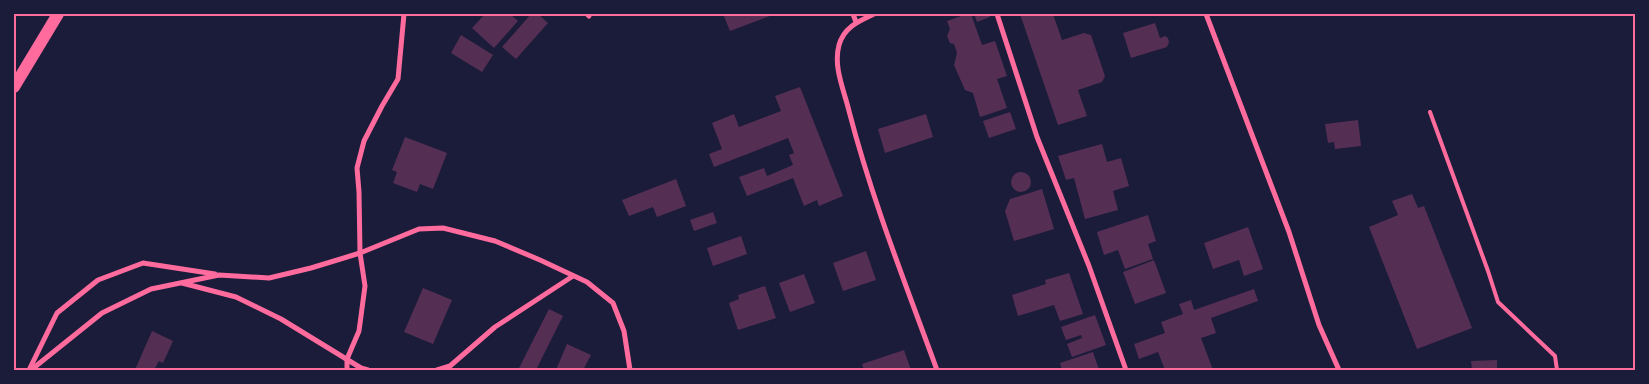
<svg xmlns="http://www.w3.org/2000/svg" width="1649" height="384" font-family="Raleway,sans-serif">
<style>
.building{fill:#542f53}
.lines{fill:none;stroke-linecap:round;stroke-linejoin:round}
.service{stroke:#ff6b9d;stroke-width:4}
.minor{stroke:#ff6b9d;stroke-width:5}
.primary{stroke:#ff6b9d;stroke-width:12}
.neatline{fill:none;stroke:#ff6b9d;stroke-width:2}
</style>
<rect width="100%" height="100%" fill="#1b1b3a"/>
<g class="building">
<path d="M 485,14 L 510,14 L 518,21 L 494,48 L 472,28 Z"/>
<path d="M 531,14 L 538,14 L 548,23 L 516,59 L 502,47 Z"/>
<path d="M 723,14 L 775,14 L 730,31 Z"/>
<path d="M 967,14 L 971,14 L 982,45 L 995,41 L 1007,76 L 997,79 L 1007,108 L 980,117 L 973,93 L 965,90 L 954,65 L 957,53 L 954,44 L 950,43 L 947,36 L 950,29 L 947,21 Z"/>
<path d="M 974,14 L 989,14 L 990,17 L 977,22 Z"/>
<path d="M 1020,14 L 1053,14 L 1062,40 L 1084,33 L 1091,35 L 1105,76 L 1102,82 L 1078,90 L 1087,116 L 1058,125 Z"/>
<path d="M 1155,23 L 1160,38 L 1165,36 L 1168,38 L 1169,42 L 1167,47 L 1131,58 L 1123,33 Z"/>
<path d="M 461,35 L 493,55 L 482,72 L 451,53 Z"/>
<path d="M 800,87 L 843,196 L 819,206 L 817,200 L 804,206 L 793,178 L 747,196 L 739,177 L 764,168 L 767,176 L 793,165 L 789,155 L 794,153 L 788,138 L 714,167 L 709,154 L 722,149 L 712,123 L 734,114 L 739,127 L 781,111 L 775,96 Z"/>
<path d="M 1010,112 L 1016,129 L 989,138 L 983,121 Z"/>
<path d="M 926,114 L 933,137 L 885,153 L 878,129 Z"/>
<path d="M 1358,120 L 1361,146 L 1335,149 L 1334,142 L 1328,143 L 1325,124 Z"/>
<path d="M 405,137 L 447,153 L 433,189 L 420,184 L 417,192 L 393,183 L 397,172 L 392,170 Z"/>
<path d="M 1102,144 L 1107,162 L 1121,158 L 1129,186 L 1113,191 L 1118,210 L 1085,219 L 1074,178 L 1066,180 L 1058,156 Z"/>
<circle cx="1021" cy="182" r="10"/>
<path d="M 676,179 L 686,206 L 657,217 L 653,207 L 629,216 L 622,200 Z"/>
<path d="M 1042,189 L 1054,229 L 1014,241 L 1005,211 L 1010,199 Z"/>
<path d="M 1412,194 L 1418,208 L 1424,206 L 1472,328 L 1417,349 L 1369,227 L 1398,215 L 1392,201 Z"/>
<path d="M 713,212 L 717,223 L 694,231 L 690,220 Z"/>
<path d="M 1148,215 L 1156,241 L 1148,244 L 1153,259 L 1125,269 L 1118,250 L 1104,255 L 1097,232 Z"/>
<path d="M 1248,227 L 1263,269 L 1244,276 L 1239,260 L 1213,269 L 1204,243 Z"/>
<path d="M 741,236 L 747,254 L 713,266 L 707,248 Z"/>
<path d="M 866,251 L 876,280 L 843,291 L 833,263 Z"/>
<path d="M 1154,260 L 1166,293 L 1135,304 L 1123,272 Z"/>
<path d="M 1069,273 L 1083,314 L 1060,321 L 1054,305 L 1018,316 L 1012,295 L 1046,284 L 1045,280 Z"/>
<path d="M 804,274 L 815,303 L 790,312 L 779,283 Z"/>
<path d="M 765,286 L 776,318 L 738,330 L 729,303 L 739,299 L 738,295 Z"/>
<path d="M 423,288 L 452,300 L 433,344 L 404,332 Z"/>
<path d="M 1254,289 L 1258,301 L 1211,318 L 1216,333 L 1201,338 L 1213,370 L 1165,370 L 1158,352 L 1139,359 L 1134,344 L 1165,333 L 1161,322 L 1183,314 L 1179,304 L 1191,300 L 1194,310 Z"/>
<path d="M 549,309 L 563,316 L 536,370 L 518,370 Z"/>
<path d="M 1095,315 L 1106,345 L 1072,357 L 1067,344 L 1082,338 L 1081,335 L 1066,340 L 1061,327 Z"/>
<path d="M 152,331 L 173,341 L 163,363 L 159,361 L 154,370 L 135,370 Z"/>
<path d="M 567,344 L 591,355 L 583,370 L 556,370 Z"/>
<path d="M 904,350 L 911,370 L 864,370 L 862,364 Z"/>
<path d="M 1093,352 L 1099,370 L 1062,370 L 1060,363 Z"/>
<path d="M 1497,360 L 1497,370 L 1472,370 L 1471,361 Z"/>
</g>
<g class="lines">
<path class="service" d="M 1430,112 L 1488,271 L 1498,302 L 1555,356 L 1557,370"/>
<g class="minor">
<path d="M 587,14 L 589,16"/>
<path d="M 853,14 L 856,22"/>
<path d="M 874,14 C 859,21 844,27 839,45 C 833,67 844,90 849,111 C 872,200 906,285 937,370"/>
<path d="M 997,14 L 1037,137 L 1089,266 L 1126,370"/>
<path d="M 1206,14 L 1289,232 L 1319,325 L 1339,370"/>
<path d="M 182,283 L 236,297 L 281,319 L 361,368 L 368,370"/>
<path d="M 29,370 L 57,313 L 98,280 L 143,263 L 215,274"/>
<path d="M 31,370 L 102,313 L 151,289 L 219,275 L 269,278 L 311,268 L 360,253 L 419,229 L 443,228 L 495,241 L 540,260 L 587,282 L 613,303 L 624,331 L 630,370"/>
<path d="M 347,370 L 347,359 L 359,331 L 365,286 L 360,253 L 359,192 L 357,168 L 364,141 L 382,106 L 398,79 L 404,14"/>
<path d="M 437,370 L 450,366 L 495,327 L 573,276"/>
</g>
<path class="primary" d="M 14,87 L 58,14"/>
</g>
<rect width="1649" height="384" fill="none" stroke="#1b1b3a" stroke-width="30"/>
<rect x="15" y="15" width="1619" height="354" class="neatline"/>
</svg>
